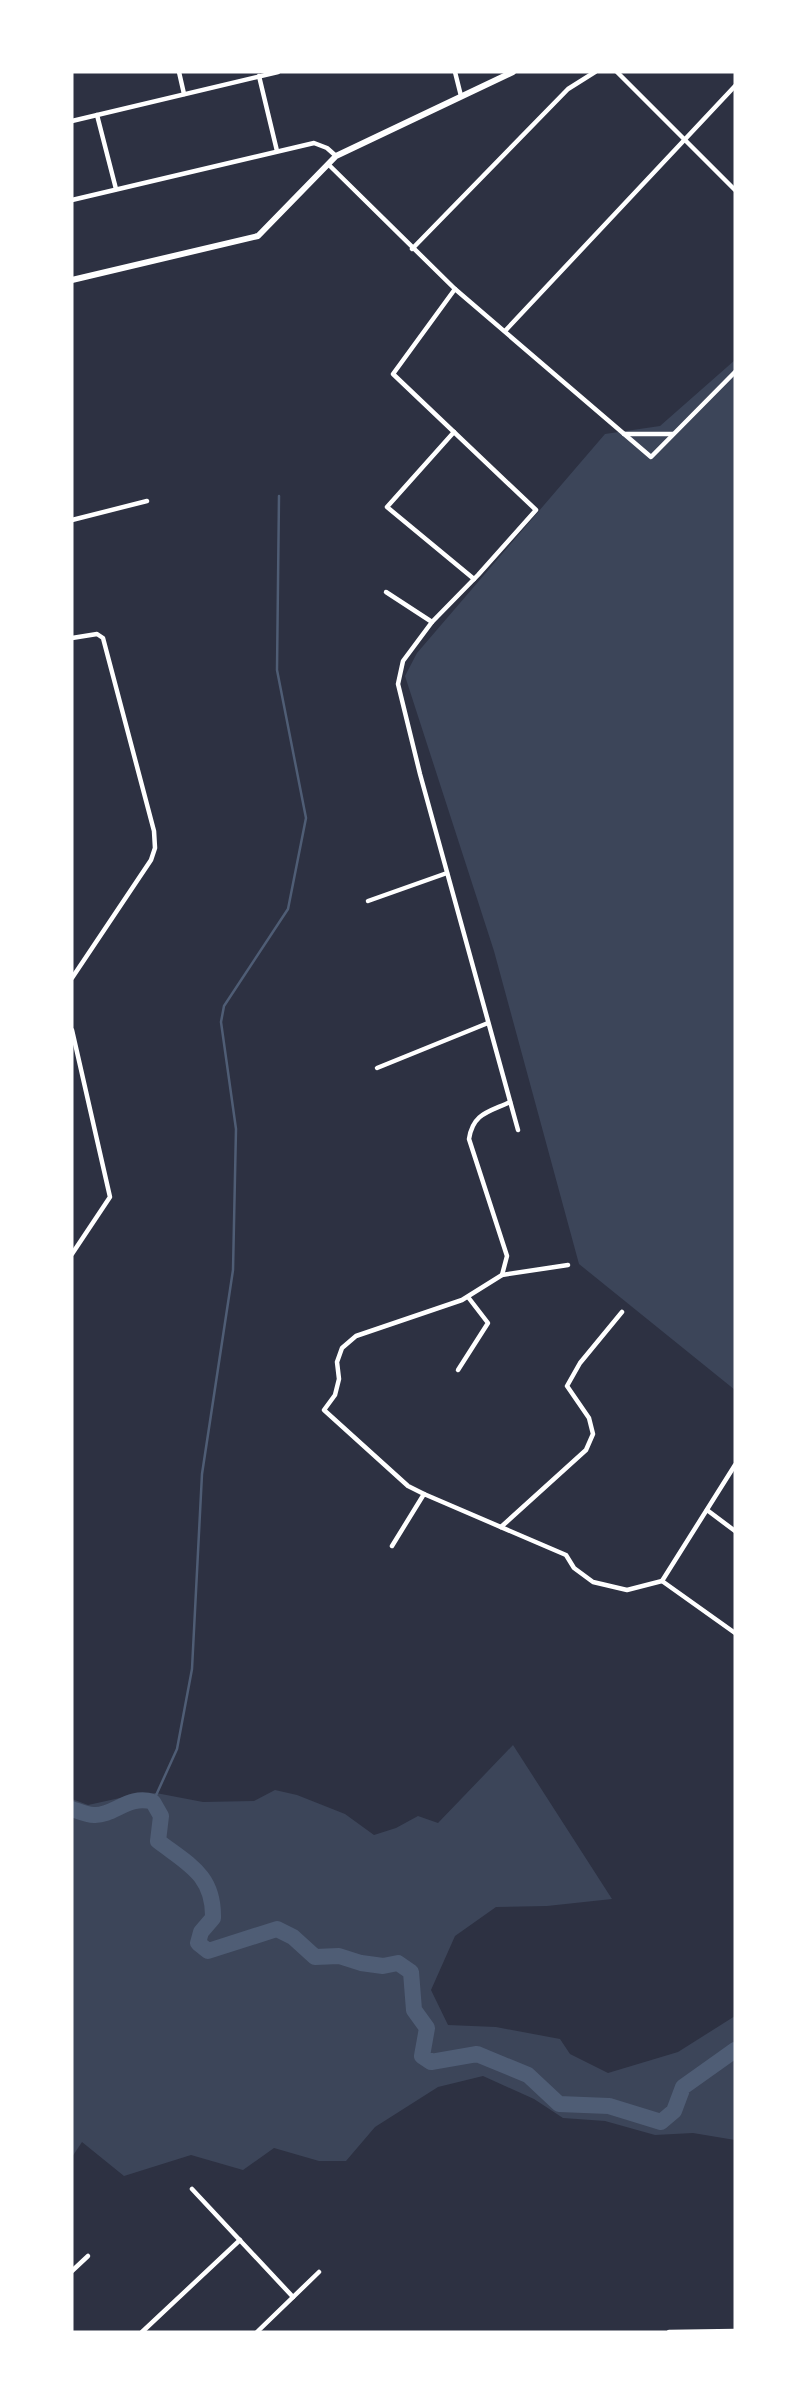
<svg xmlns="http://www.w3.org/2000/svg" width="807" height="2404" font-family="Mulish,sans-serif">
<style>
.green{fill:#3c4559}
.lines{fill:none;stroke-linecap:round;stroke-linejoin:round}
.stream{stroke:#4f5d75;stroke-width:2.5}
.river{stroke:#4f5d75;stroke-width:16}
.minor{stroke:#fff;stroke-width:4.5}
.tertiary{stroke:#fff;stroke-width:6}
</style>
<rect width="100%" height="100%" fill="#2d3142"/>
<g class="green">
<path d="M 735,360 L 735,1390 L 579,1264 L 494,951 L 405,676 L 417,653 L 605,434 L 660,426 Z"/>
<path d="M 513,1745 L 612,1899 L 547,1906 L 496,1907 L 455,1936 L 431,1990 L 448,2025 L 496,2027 L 560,2039 L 570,2054 L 608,2073 L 678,2052 L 735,2016 L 735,2140 L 693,2133 L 655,2135 L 605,2121 L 563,2118 L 534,2099 L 483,2076 L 438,2087 L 375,2127 L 346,2161 L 319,2161 L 274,2148 L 243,2170 L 191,2155 L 124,2176 L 82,2142 L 72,2157 L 72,1799 L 88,1805 L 138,1794 L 156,1793 L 203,1802 L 254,1801 L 275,1790 L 297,1795 L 345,1814 L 374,1835 L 396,1828 L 418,1816 L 438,1823 Z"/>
</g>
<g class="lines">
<path class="stream" d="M 153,1802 L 177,1749 L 192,1669 L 202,1474 L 233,1270 L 236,1129 L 221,1022 L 224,1006 L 288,909 L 306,818 L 277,670 L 279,496"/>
<path class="river" d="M 72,1809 C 78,1811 87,1815 94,1815 C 114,1816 129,1794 153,1802 L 161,1816 L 158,1841 C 188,1864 214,1875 213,1918 L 201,1932 L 198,1943 L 208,1951 L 277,1929 L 293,1937 L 315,1957 L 339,1956 L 361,1963 L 383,1966 L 398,1963 L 411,1972 L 414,2010 L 427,2028 L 422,2056 L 431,2062 L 477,2054 L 528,2075 L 559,2104 L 609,2106 L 661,2122 L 674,2111 L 683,2087 L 735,2050"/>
<g class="minor">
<path d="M 179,72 L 184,94"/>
<path d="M 455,72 L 461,96"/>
<path d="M 617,72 L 735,190"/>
<path d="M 259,76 L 277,151"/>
<path d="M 97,115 L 116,189"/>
<path d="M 72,121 L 278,72"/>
<path d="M 328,164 L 455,289 L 651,457 L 735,372"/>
<path d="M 72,200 L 314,143 L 327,148 L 336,156"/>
<path d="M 412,249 L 568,89 L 595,72"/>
<path d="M 455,289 L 393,374 L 536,510 L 478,575 L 432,622 L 403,661 L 398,684 L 420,774 L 518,1130"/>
<path d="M 505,331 L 735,86"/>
<path d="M 454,432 L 387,507 L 474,579"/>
<path d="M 624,434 L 673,434"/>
<path d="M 72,520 L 147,501"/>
<path d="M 386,592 L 432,622"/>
<path d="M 72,638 L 97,634 L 103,638 L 154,831 L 155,848 L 151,860 L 72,978"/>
<path d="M 368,901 L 447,873"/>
<path d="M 72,1030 L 110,1197 L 72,1254"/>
<path d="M 377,1068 L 488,1023"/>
<path d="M 502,1275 L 507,1256 L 469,1139 C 473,1113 489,1112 510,1102"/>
<path d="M 458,1370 L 488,1323 L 468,1297"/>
<path d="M 424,1494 L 408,1486 L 324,1410 L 335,1395 L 339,1379 L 337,1362 L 342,1348 L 356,1336 L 462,1300 L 502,1275 L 568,1265"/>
<path d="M 707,1510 L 735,1531"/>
<path d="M 501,1527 L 586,1450 L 593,1434 L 589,1418 L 567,1386 L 580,1363 L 622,1312"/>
<path d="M 392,1546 L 424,1494 L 566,1555 L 574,1568 L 593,1582 L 627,1590 L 662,1581 L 735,1465"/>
<path d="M 662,1581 L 735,1633"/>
<path d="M 192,2189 L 293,2297"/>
<path d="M 72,2271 L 88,2256"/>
<path d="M 142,2332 L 240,2240"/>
<path d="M 257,2332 L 319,2272"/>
<path d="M 669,2332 L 735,2331"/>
</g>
<path class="tertiary" d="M 72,280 L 258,236 L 336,156 L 513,72"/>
</g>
<rect width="807" height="2404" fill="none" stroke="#ffffff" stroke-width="147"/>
</svg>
